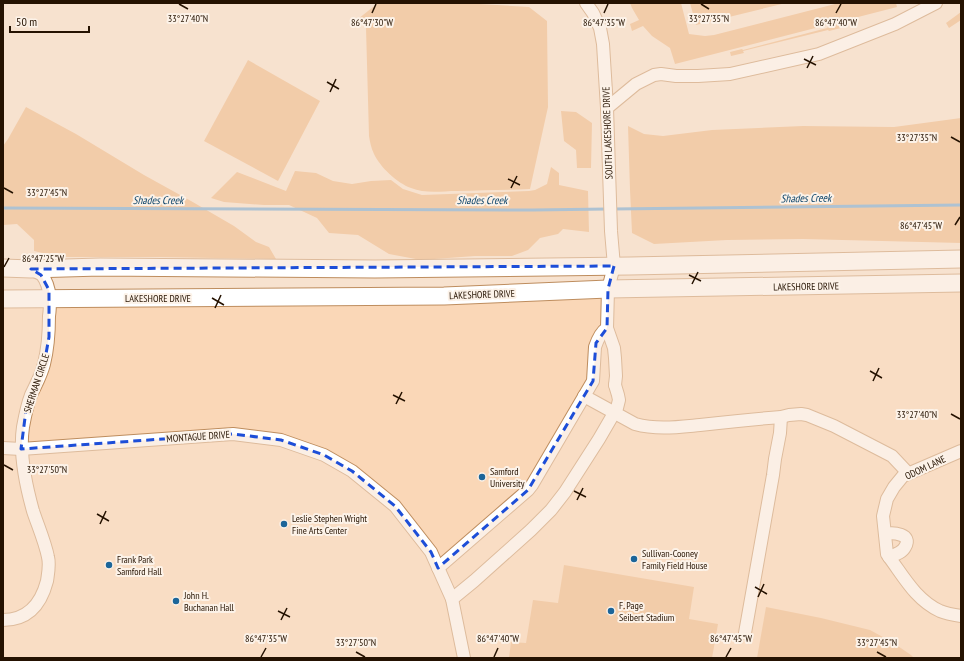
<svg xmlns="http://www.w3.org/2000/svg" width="964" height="661" font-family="'PT Sans Narrow',sans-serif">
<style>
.built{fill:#fad7b7}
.green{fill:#ebb27b}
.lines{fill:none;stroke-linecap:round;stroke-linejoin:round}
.stream{stroke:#549cd5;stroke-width:3}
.minor-casing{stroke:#be8d5e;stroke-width:14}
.secondary-casing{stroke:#be8d5e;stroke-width:19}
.minor{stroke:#fff;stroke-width:12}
.secondary{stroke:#fff;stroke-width:17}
.marked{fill:none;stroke:#1d4ed8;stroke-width:3;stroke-dasharray:8 5;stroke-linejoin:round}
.ticks{fill:none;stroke:#251201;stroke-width:1.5}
.poi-dot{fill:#1c6599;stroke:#fcf2e8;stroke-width:1.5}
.labels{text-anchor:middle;stroke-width:4;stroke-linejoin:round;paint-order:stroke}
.street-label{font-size:10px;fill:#251201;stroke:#fcf2e8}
.poi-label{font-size:10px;fill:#251201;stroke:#fcf2e8;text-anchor:start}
.water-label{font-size:11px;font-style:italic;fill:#0b4369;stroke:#fcf2e8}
.ticks-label{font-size:10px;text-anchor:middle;fill:#251201;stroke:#fcf2e8;stroke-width:4;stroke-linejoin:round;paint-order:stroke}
</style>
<rect width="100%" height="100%" fill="#f7e2cf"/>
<path class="built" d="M 961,283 L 961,658 L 3,658 L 3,296 Z"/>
<g class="green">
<path d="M 378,3 L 462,3 L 529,7 L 547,21 L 548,107 L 530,189 C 506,190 481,190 457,191 C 442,191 425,194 411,188 C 397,183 380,167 374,154 C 371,148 370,142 369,136 L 366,28 L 358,19 Z"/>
<path d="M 630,3 L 681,3 L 689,34 L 705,36 L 714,35 L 839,3 L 896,3 L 897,7 L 675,64 L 670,48 L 652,36 L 643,26 L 632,31 L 630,24 L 639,20 L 632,8 Z"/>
<path d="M 690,3 L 786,3 L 696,25 Z"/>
<path d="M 961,12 L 961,20 L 949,28 L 946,23 Z"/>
<path d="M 840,23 L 841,28 L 829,31 L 828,30 L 743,51 L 744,53 L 731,56 L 730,52 L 742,49 L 743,50 L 827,28 L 828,27 Z"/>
<path d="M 248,60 L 320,101 L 278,181 L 204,141 Z"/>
<path d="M 26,107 L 76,134 L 144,175 L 191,201 L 234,226 L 256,242 L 269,247 L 276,259 L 159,257 L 60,257 L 34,251 L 34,240 L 17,224 L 3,225 L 3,146 L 8,139 Z"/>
<path d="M 561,111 L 576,112 L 592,123 L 591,168 L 577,168 L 576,150 L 564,141 Z"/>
<path d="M 961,118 L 961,243 L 803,239 L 727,240 L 654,244 L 632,233 L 630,190 L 628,126 L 644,134 L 663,136 L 712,130 L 803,126 L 894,127 Z"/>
<path d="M 551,167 L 559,173 L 559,185 L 588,191 L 589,232 L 563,229 L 558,234 L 540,238 L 528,250 L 512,256 L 475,256 L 421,260 L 389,254 L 358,235 L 329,233 L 317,218 L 289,205 L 264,205 L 224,202 L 211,198 L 237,172 L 286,191 L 295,171 L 316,173 L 333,181 L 352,184 L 371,181 L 391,180 L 403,189 L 422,195 L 529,191 L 535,190 L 547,184 Z"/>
<path d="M 564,565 L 694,587 L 689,619 L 718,624 L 712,658 L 509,658 L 511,642 L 526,643 L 533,600 L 558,603 Z"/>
<path d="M 766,607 L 821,618 L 870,630 L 892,642 L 911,655 L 914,658 L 757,658 Z"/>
</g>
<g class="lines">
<g class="stream">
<path d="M 3,208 L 533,210 L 607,209"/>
<path d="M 613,209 L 961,205"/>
</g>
<g class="minor-casing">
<g id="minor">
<path d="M 586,3 L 593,13 L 600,28 L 603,44 L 607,108 L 611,231 L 614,266 L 608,289 L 607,328 L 614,348 L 615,358 L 616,376 L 615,385"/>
<path d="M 607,108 L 636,84 L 654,75 L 661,74 L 676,76 L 698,76 L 730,74 L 819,54 L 895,24 L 936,3"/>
<path d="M 584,396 L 635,424 C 657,430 678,427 700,425 C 727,422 754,419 781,417 L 789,415 L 801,414 L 807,415 L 834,426 L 892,456 L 908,473"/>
<path d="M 3,448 L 21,449 L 233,434 L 281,440 L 324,455 L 352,471 L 395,506 L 431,552 L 452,599 L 464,658"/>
<path d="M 961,451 L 903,476 L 894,487 L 887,499 L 883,516 L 887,554 L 889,557 C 904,577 916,600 940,611 C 947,614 954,615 961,616"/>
<path d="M 885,534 C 893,532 913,534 905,547 C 902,553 894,555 889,557"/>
<path d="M 438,568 L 528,490 L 532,485 L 593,381 L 595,347 C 597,341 601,332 607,328"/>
<path d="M 452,599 L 474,581 L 531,530 L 551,510 L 565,492 L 599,439 L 617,408 L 619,400 L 618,395 L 615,385"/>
<path d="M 3,620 C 28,620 41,604 47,581 C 48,574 50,565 48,557 C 45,542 38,526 33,511 C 26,486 19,453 23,427 C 25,416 27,405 31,395 C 36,384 41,376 44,364 C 48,348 49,332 49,316 C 50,310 50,304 50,298 C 49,290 47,281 42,275 C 39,273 34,271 31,269"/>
<path d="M 745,633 L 773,475 L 775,459 L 780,433 L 781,417"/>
</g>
</g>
<g class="secondary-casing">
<g id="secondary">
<path d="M 3,268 L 31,269 L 100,267 L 375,269 L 630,266 L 961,259"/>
<path d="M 3,299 L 444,296 L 608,289 L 961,283"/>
</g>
</g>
<use href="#minor" class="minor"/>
<use href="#secondary" class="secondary"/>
</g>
<path d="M0 0H964V661H0ZM 614,266 L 608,289 L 607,328 L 596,343 L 593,381 L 584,396 L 528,490 L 438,568 L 431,552 L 395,506 L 352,471 L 324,455 L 281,440 L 233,434 L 21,449 L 26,410 L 44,365 L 49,337 L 49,290 L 41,275 L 31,269 Z" fill="#f7e2cf" fill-opacity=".55" fill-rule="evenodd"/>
<path class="marked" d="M 614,266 L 608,289 L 607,328 L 596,343 L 593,381 L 584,396 L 528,490 L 438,568 L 431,552 L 395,506 L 352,471 L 324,455 L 281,440 L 233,434 L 21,449 L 26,410 L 44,365 L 49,337 L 49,290 L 41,275 L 31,269 Z"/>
<path class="ticks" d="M 179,4 L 188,9M 701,4 L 709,9M 372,13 L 376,4M 604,13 L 608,4M 836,13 L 841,4M 804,59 L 816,65M 807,68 L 813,56M 327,82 L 339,89M 330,92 L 336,79M 951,137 L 960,142M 508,179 L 520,185M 4,188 L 13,193M 511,188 L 517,176M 955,225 L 960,217M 4,267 L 9,258M 689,275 L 701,281M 692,284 L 698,272M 212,298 L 224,305M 215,308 L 221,295M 870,371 L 882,378M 873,381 L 879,368M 393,395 L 405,401M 396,404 L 402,392M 951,414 L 960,419M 4,465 L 13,470M 574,491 L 586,497M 577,500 L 583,488M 97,514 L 109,521M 100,524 L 106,511M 755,587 L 767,594M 758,597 L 764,584M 278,611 L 290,617M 281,620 L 287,608M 356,652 L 365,657M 877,652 L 886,657M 261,657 L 266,648M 494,657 L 498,648M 726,657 L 731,648"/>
<g class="poi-dot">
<circle cx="482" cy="477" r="4"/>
<circle cx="284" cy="524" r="4"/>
<circle cx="634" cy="559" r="4"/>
<circle cx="109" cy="565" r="4"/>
<circle cx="176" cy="601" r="4"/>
<circle cx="611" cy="611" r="4"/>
</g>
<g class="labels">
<g class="street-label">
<text transform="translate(607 133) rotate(-92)" y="4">SOUTH LAKESHORE DRIVE</text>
<text transform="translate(806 286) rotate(-1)" y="4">LAKESHORE DRIVE</text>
<text transform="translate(482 294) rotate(-2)" y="4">LAKESHORE DRIVE</text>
<text x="158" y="302">LAKESHORE DRIVE</text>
<text transform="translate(36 383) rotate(-72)" y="4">SHERMAN CIRCLE</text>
<text transform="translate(198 436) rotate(-4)" y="4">MONTAGUE DRIVE</text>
<text transform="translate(925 467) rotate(-25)" y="4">ODOM LANE</text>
</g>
<g class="poi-label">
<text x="490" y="475">Samford<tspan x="490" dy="12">University</tspan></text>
<text x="292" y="522">Leslie Stephen Wright<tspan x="292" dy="12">Fine Arts Center</tspan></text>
<text x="642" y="557">Sullivan-Cooney<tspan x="642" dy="12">Family Field House</tspan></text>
<text x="117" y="563">Frank Park<tspan x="117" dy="12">Samford Hall</tspan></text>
<text x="184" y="599">John H.<tspan x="184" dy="12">Buchanan Hall</tspan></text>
<text x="619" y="609">F. Page<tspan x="619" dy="12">Seibert Stadium</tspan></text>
</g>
<g class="water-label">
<text transform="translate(806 198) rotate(-1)" y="4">Shades Creek</text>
<text x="158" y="204">Shades Creek</text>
<text x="482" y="204">Shades Creek</text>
</g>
</g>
<g class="ticks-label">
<text x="188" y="22">33°27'40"N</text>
<text x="709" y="22">33°27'35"N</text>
<text x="372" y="26">86°47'30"W</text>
<text x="604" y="26">86°47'35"W</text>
<text x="836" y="26">86°47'40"W</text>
<text x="917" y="141">33°27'35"N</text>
<text x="47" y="196">33°27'45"N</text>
<text x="921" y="229">86°47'45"W</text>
<text x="43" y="262">86°47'25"W</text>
<text x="917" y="418">33°27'40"N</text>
<text x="47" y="473">33°27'50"N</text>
<text x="266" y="642">86°47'35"W</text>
<text x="498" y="642">86°47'40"W</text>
<text x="731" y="642">86°47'45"W</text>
<text x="356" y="646">33°27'50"N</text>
<text x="877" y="646">33°27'45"N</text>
</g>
<rect width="964" height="661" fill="none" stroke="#251201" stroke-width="8"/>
<path d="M10 26v6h79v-6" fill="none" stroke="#251201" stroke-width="2"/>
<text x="16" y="26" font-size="12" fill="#251201" stroke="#fcf2e8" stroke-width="3" paint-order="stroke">50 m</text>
</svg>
